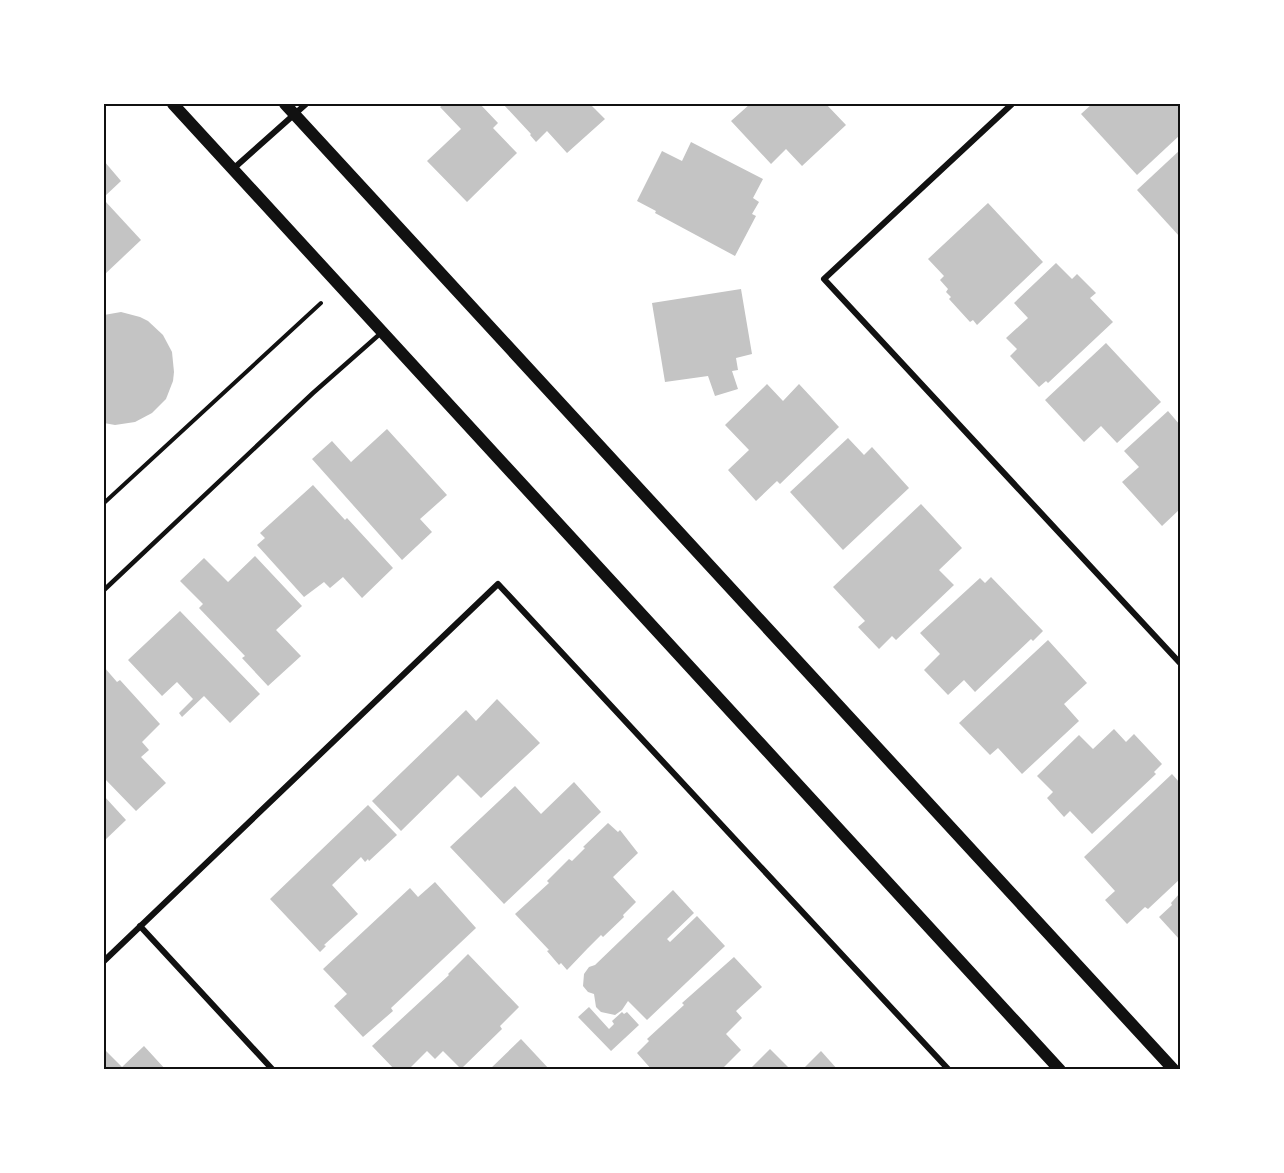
<svg xmlns="http://www.w3.org/2000/svg" width="1284" height="1173" font-family="Signika,sans-serif">
<style>
.building{fill:#c4c4c4}
.lines{fill:none;stroke-linecap:round;stroke-linejoin:round}
.path{stroke:#111;stroke-width:4}
.service{stroke:#111;stroke-width:4.5}
.minor{stroke:#111;stroke-width:6}
.secondary{stroke:#111;stroke-width:12}
.neatline{fill:none;stroke:#111;stroke-width:2}
</style>
<rect width="100%" height="100%" fill="#fff"/>
<g class="building">
<path d="M 444,104 L 480,104 L 498,123 L 493,128 L 517,153 L 467,202 L 427,161 L 461,129 L 440,107 Z"/>
<path d="M 503,104 L 590,104 L 605,119 L 567,153 L 547,131 L 536,142 L 530,135 L 531,134 Z"/>
<path d="M 750,104 L 826,104 L 846,125 L 802,166 L 786,149 L 771,164 L 731,121 Z"/>
<path d="M 1092,104 L 1180,104 L 1180,135 L 1137,175 L 1081,114 Z"/>
<path d="M 691,142 L 763,179 L 753,198 L 759,202 L 752,214 L 756,216 L 735,256 L 655,213 L 656,211 L 637,201 L 662,151 L 682,161 Z"/>
<path d="M 1180,150 L 1180,237 L 1137,190 Z"/>
<path d="M 104,161 L 121,181 L 104,197 Z"/>
<path d="M 105,201 L 141,240 L 104,275 L 104,203 Z"/>
<path d="M 988,203 L 1043,262 L 977,325 L 973,320 L 970,322 L 949,299 L 951,297 L 946,292 L 948,289 L 940,280 L 944,276 L 928,259 Z"/>
<path d="M 1056,263 L 1072,279 L 1077,274 L 1096,293 L 1090,298 L 1113,322 L 1048,383 L 1046,381 L 1039,387 L 1010,356 L 1017,349 L 1006,338 L 1028,318 L 1014,303 Z"/>
<path d="M 741,289 L 752,354 L 736,358 L 738,370 L 732,371 L 738,389 L 715,396 L 708,376 L 665,382 L 652,303 Z"/>
<path d="M 121,312 L 140,317 L 148,321 L 163,335 L 172,352 L 174,372 L 173,381 L 166,399 L 152,413 L 135,422 L 115,425 L 104,423 L 104,315 Z"/>
<path d="M 1106,343 L 1161,402 L 1117,443 L 1101,426 L 1084,442 L 1045,400 Z"/>
<path d="M 767,384 L 783,401 L 799,384 L 839,427 L 780,484 L 777,481 L 756,501 L 728,470 L 749,450 L 725,425 Z"/>
<path d="M 1168,411 L 1180,425 L 1180,509 L 1162,526 L 1122,482 L 1139,467 L 1124,451 Z"/>
<path d="M 387,429 L 447,495 L 420,519 L 432,532 L 402,560 L 312,459 L 332,441 L 351,462 Z"/>
<path d="M 848,438 L 864,455 L 872,447 L 909,488 L 843,550 L 790,492 Z"/>
<path d="M 313,485 L 345,520 L 347,518 L 393,568 L 362,598 L 343,577 L 330,588 L 324,582 L 304,597 L 257,545 L 265,538 L 260,533 Z"/>
<path d="M 921,504 L 962,548 L 939,570 L 954,585 L 896,640 L 892,636 L 879,649 L 858,627 L 865,621 L 833,587 Z"/>
<path d="M 255,556 L 302,606 L 276,630 L 301,656 L 268,686 L 242,658 L 245,656 L 199,608 L 203,604 L 180,581 L 204,558 L 228,582 Z"/>
<path d="M 991,577 L 1043,631 L 1033,641 L 1031,639 L 975,692 L 964,680 L 948,695 L 924,670 L 940,654 L 920,633 L 980,578 L 985,583 Z"/>
<path d="M 180,611 L 260,694 L 230,723 L 204,696 L 182,717 L 179,713 L 193,699 L 177,682 L 162,696 L 128,660 Z"/>
<path d="M 1048,640 L 1087,683 L 1064,704 L 1079,721 L 1022,774 L 998,748 L 990,755 L 959,723 Z"/>
<path d="M 104,667 L 117,682 L 120,680 L 160,724 L 142,742 L 149,750 L 141,757 L 166,783 L 136,811 L 104,778 Z"/>
<path d="M 497,699 L 540,743 L 481,798 L 458,775 L 401,831 L 372,801 L 466,710 L 476,721 Z"/>
<path d="M 1114,729 L 1126,742 L 1134,734 L 1162,764 L 1154,772 L 1156,774 L 1092,834 L 1070,811 L 1064,817 L 1047,798 L 1053,792 L 1037,776 L 1079,735 L 1093,749 Z"/>
<path d="M 1172,774 L 1180,783 L 1180,879 L 1148,909 L 1145,907 L 1127,924 L 1105,900 L 1115,891 L 1084,857 Z"/>
<path d="M 574,782 L 601,812 L 504,904 L 450,847 L 515,786 L 541,814 Z"/>
<path d="M 104,796 L 126,820 L 104,841 Z"/>
<path d="M 368,805 L 397,835 L 369,861 L 368,859 L 365,862 L 361,857 L 332,885 L 358,914 L 324,945 L 326,946 L 320,952 L 270,899 Z"/>
<path d="M 608,823 L 618,832 L 620,830 L 638,853 L 613,877 L 636,902 L 623,915 L 624,917 L 603,937 L 601,935 L 588,948 L 567,970 L 561,963 L 559,965 L 547,951 L 549,950 L 515,914 L 549,883 L 547,881 L 569,859 L 572,861 L 585,848 L 583,847 Z"/>
<path d="M 435,882 L 476,928 L 391,1008 L 393,1011 L 363,1037 L 334,1006 L 347,994 L 323,969 L 410,888 L 418,897 Z"/>
<path d="M 673,890 L 694,913 L 667,939 L 670,942 L 697,916 L 725,946 L 647,1020 L 628,1001 L 622,1010 L 615,1015 L 601,1012 L 596,1007 L 594,994 L 588,992 L 583,986 L 584,974 L 589,967 L 595,965 Z"/>
<path d="M 1180,893 L 1180,940 L 1159,917 L 1172,905 L 1171,903 Z"/>
<path d="M 468,954 L 519,1007 L 500,1026 L 502,1029 L 461,1069 L 443,1051 L 435,1059 L 427,1051 L 408,1070 L 395,1070 L 372,1046 L 449,975 L 448,974 Z"/>
<path d="M 734,957 L 762,987 L 736,1011 L 742,1018 L 726,1034 L 741,1050 L 721,1070 L 652,1070 L 637,1053 L 649,1041 L 647,1039 L 684,1005 L 682,1003 Z"/>
<path d="M 589,1007 L 609,1029 L 614,1024 L 612,1021 L 622,1012 L 624,1014 L 627,1012 L 639,1025 L 611,1051 L 578,1017 Z"/>
<path d="M 521,1039 L 550,1070 L 489,1070 Z"/>
<path d="M 144,1046 L 166,1070 L 104,1070 L 104,1053 L 106,1051 L 122,1067 Z"/>
<path d="M 770,1049 L 791,1070 L 749,1070 Z"/>
<path d="M 821,1051 L 838,1070 L 802,1070 Z"/>
</g>
<g class="lines">
<path class="path" d="M 104,503 L 321,303"/>
<path class="service" d="M 104,590 L 313,393 L 381,333"/>
<g class="minor">
<path d="M 1012,104 L 824,279 L 1180,663"/>
<path d="M 233,169 L 306,104"/>
<path d="M 140,926 L 273,1070"/>
<path d="M 104,961 L 498,584 L 949,1070"/>
</g>
<g class="secondary">
<path d="M 173,104 L 1060,1070"/>
<path d="M 285,104 L 1174,1070"/>
</g>
</g>
<rect width="1284" height="1173" fill="none" stroke="#ffffff" stroke-width="210"/>
<rect x="105" y="105" width="1074" height="963" class="neatline"/>
</svg>
